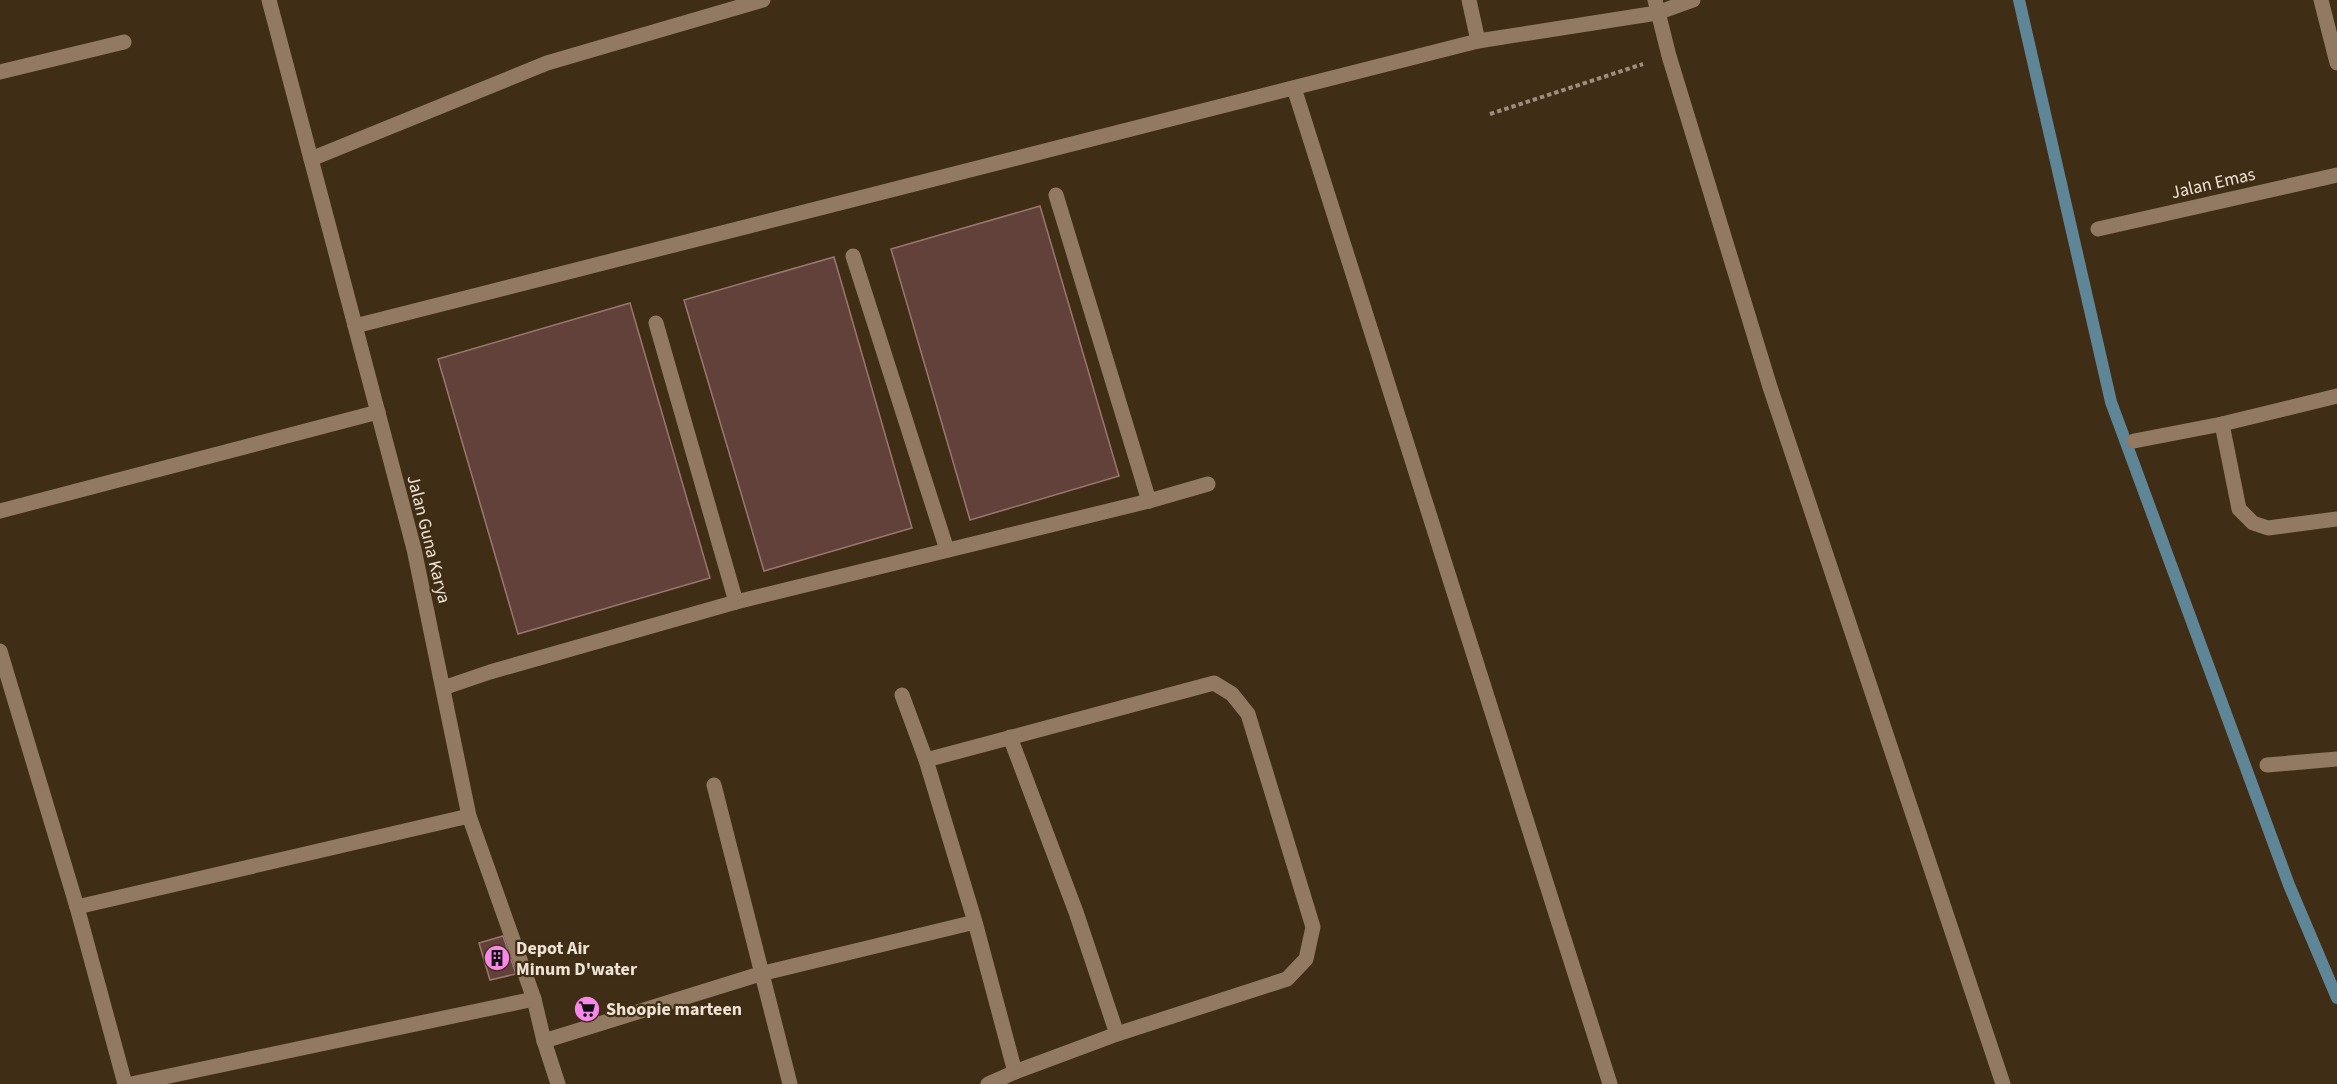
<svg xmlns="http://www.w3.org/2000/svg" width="2337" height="1084" font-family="'Source Sans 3',sans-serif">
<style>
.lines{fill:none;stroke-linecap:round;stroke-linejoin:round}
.stream{stroke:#5f8697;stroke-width:12}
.building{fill:#61413a;stroke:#9a776f;stroke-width:1.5}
.path{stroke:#9d8d7a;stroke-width:4;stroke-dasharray:4.5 3;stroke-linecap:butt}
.service{stroke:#917a61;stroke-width:15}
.minor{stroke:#917a61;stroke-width:15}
.labels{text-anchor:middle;stroke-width:4.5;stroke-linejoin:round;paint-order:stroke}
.street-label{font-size:18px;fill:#f0e3d5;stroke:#402d15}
.poi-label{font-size:18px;font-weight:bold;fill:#f0e3d5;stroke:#402d15;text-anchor:start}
</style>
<rect width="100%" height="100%" fill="#402d15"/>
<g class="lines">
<path class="stream" d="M 2019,0 L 2111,402 L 2289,885 L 2337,998"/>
</g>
<g class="building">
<path d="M 1040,206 L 1119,476 L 970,520 L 891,249 Z"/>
<path d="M 834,257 L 912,528 L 764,571 L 684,300 Z"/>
<path d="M 630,303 L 710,578 L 518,634 L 438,359 Z"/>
<path d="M 503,936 L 516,974 L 490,980 L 479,943 Z"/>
</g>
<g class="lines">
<path class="path" d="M 1490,114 L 1643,64"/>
<path class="service" d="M 1657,13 L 1693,0"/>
<g class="minor">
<path d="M 269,0 L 414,549 L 469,816 L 534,999 L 544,1041 L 558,1084"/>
<path d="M 1469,0 L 1478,41"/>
<path d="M 1655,0 L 1669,56 L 1770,387 L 2003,1084"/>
<path d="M 2321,0 L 2337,63"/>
<path d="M 0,72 L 124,42"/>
<path d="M 1294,88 L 1610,1084"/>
<path d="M 311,159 L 547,63 L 763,0"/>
<path d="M 1056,195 L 1149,501"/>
<path d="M 2098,229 L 2337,175"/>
<path d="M 853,256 L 947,550"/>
<path d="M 656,323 L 736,602"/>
<path d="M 355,326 L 1478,41 L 1657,13"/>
<path d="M 2222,424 L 2239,509 L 2253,523 L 2268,528 L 2337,519"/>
<path d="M 2134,441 L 2222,424 L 2337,396"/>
<path d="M 0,511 L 378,412"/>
<path d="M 0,651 L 77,907 L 125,1084"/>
<path d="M 443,688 L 490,672 L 736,602 L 1149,501 L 1208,484"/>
<path d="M 902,695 L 926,760"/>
<path d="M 1010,737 L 1076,912 L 1117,1034"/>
<path d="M 2267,765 L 2337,759"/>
<path d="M 714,785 L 790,1084"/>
<path d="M 77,907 L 469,816"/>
<path d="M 544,1041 L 760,974 L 975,922 L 1015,1072 L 1117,1034 L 1287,979 L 1306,959 L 1313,927 L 1248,714 L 1232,694 L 1214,683 L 926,760 L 975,922"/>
<path d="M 131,1084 L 534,999"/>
<path d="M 988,1084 L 1015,1072"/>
</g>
</g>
<defs>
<g id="building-disc" transform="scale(1.35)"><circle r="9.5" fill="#f987e8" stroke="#402d15"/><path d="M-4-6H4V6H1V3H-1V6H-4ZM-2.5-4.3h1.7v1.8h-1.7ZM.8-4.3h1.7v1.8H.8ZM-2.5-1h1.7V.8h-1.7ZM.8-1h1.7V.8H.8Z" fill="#111"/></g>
<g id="supermarket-disc" transform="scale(1.35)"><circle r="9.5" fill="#f987e8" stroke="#402d15"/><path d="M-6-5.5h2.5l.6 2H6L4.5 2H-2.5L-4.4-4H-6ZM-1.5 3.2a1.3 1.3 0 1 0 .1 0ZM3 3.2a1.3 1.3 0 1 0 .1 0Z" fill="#111"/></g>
</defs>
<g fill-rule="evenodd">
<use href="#building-disc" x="497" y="958"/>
<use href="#supermarket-disc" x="587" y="1009"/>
</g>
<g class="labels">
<g class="street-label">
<text transform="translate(2213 183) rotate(-13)" y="6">Jalan Emas</text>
<text transform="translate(429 539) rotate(76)" y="6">Jalan Guna Karya</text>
</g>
<g class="poi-label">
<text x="516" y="954">Depot Air<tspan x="516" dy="21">Minum D'water</tspan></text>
<text x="606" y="1015">Shoopie marteen</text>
</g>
</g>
</svg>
